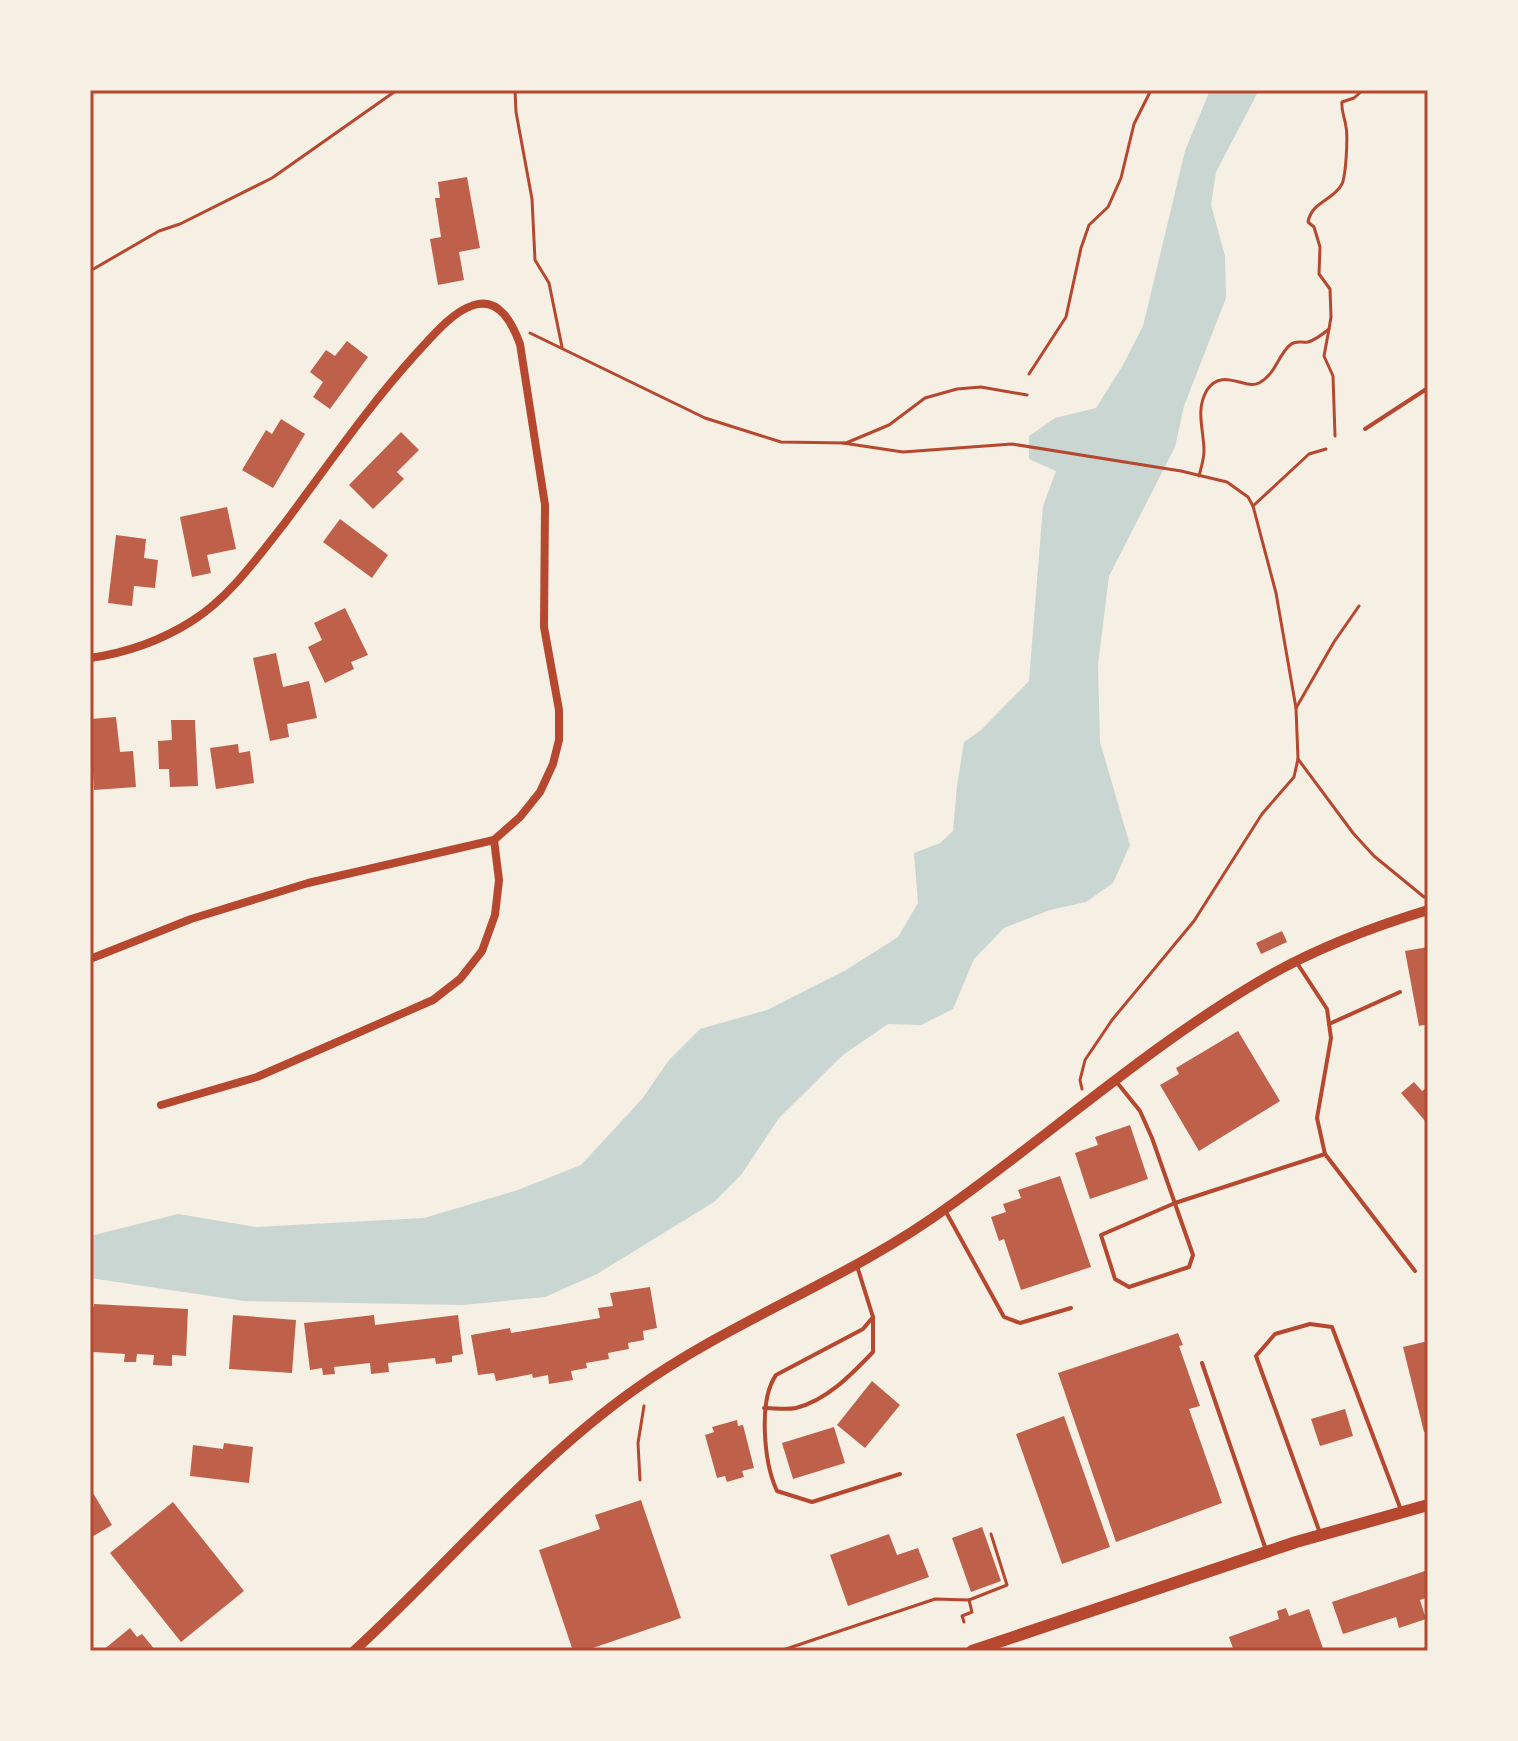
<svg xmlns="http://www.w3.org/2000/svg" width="1518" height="1741" font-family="Inter,sans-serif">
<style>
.water{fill:#c9d6d2}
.building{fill:#bf614a}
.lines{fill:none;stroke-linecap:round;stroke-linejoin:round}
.path{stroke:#b5482f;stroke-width:3}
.service{stroke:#b5482f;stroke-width:4}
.minor{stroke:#b5482f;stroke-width:8}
.tertiary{stroke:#b5482f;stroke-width:10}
.primary{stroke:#b5482f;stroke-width:12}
.neatline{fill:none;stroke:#b5482f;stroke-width:3}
</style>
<rect width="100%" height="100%" fill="#f6efe4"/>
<path class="water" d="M 1210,90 L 1259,90 L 1216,172 L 1211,205 L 1225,256 L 1226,298 L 1184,406 L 1175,447 L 1109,576 L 1098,665 L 1100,742 L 1130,845 L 1113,883 L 1086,902 L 1050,910 L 1004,928 L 974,959 L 953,1009 L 921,1025 L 888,1024 L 843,1055 L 779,1118 L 741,1175 L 714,1202 L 597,1274 L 545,1297 L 463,1305 L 244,1301 L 90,1278 L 90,1236 L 178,1214 L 256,1227 L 424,1218 L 518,1190 L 581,1165 L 642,1099 L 669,1060 L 700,1029 L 767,1010 L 846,970 L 898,937 L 918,903 L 914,853 L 940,843 L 953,831 L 957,786 L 964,742 L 981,730 L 1029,681 L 1043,506 L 1056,471 L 1029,459 L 1029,436 L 1055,418 L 1096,408 L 1123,365 L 1143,326 L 1185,151 Z"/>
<g class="building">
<path d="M 467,177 L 480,248 L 459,252 L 464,280 L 438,285 L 430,239 L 441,237 L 435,198 L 440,198 L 438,182 Z"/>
<path d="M 347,341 L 368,357 L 330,409 L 313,397 L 323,382 L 310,372 L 326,350 L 335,356 Z"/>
<path d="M 281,419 L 305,434 L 273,488 L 242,470 L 266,430 L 272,434 Z"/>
<path d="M 401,432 L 419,450 L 397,472 L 404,479 L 373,509 L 349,485 Z"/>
<path d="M 227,507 L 236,549 L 207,555 L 211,573 L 192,577 L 180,517 Z"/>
<path d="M 340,519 L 388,555 L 372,578 L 323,542 Z"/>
<path d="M 116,535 L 146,539 L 144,558 L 158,560 L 155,588 L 134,586 L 132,606 L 108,603 Z"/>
<path d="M 345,608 L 368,655 L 351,662 L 354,669 L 325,683 L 308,647 L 322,640 L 314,623 Z"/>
<path d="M 276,653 L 283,687 L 309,681 L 317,718 L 287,724 L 289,737 L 270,741 L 253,658 Z"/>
<path d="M 116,717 L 120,752 L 133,751 L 136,787 L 94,790 L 90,719 Z"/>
<path d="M 171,720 L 195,720 L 198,786 L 170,787 L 169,769 L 159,769 L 158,741 L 172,740 Z"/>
<path d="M 238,744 L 239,753 L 250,751 L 254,783 L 216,789 L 210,748 Z"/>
<path d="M 1282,931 L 1287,942 L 1261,954 L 1256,943 Z"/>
<path d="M 1428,947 L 1428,1024 L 1419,1026 L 1405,951 Z"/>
<path d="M 1238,1031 L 1280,1101 L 1199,1151 L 1160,1085 L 1179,1074 L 1176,1068 Z"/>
<path d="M 1414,1082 L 1422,1091 L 1428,1086 L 1426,1122 L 1401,1093 Z"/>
<path d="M 1130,1125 L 1148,1179 L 1090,1199 L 1075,1153 L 1098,1145 L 1095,1137 Z"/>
<path d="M 1060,1176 L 1091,1267 L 1021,1290 L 1004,1239 L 999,1241 L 991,1217 L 1006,1212 L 1003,1204 L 1021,1198 L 1018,1190 Z"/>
<path d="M 650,1287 L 657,1328 L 643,1331 L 644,1340 L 628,1343 L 629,1349 L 608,1353 L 609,1359 L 586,1363 L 587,1368 L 571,1371 L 573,1380 L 549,1384 L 548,1375 L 533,1378 L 532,1374 L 496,1381 L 494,1373 L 478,1375 L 471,1335 L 510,1328 L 511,1333 L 600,1318 L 598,1308 L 613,1306 L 610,1293 Z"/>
<path d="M 94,1304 L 188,1309 L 186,1356 L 172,1355 L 172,1366 L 153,1365 L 154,1355 L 137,1354 L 136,1362 L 124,1362 L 125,1354 L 93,1352 L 93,1359 L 90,1359 L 90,1306 L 94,1307 Z"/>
<path d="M 233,1315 L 296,1320 L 292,1373 L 229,1369 Z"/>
<path d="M 374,1315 L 375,1325 L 458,1315 L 463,1354 L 452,1356 L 452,1362 L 436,1364 L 435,1358 L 388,1363 L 389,1372 L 371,1374 L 370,1363 L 334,1367 L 335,1374 L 323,1375 L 322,1368 L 310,1370 L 304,1323 Z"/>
<path d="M 1178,1333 L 1183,1345 L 1179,1346 L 1200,1406 L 1189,1409 L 1222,1503 L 1116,1542 L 1058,1373 Z"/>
<path d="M 1428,1341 L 1428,1431 L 1424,1432 L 1403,1347 Z"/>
<path d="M 872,1381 L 900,1405 L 865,1448 L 837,1425 Z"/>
<path d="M 1345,1409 L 1353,1436 L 1320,1446 L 1311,1419 Z"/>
<path d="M 1064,1416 L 1110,1547 L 1062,1564 L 1016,1434 Z"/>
<path d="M 737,1420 L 738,1426 L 743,1425 L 754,1468 L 742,1471 L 744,1477 L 727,1482 L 725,1476 L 717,1478 L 705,1435 L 714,1432 L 712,1427 Z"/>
<path d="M 834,1427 L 845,1463 L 793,1479 L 782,1443 Z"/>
<path d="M 224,1443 L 253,1447 L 249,1483 L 190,1476 L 193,1445 L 223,1449 Z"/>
<path d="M 90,1488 L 112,1525 L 90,1538 Z"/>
<path d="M 641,1500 L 681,1618 L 584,1651 L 573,1651 L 539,1550 L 600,1529 L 595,1515 Z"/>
<path d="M 173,1502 L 244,1591 L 181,1642 L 110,1553 Z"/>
<path d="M 982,1527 L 1001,1581 L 971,1592 L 952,1538 Z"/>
<path d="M 889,1534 L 897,1555 L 918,1548 L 929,1577 L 848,1606 L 830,1555 Z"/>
<path d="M 1428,1570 L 1428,1597 L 1420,1600 L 1426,1619 L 1399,1628 L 1396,1617 L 1343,1634 L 1332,1602 Z"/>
<path d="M 1286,1608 L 1289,1616 L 1309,1609 L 1324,1651 L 1234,1651 L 1229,1637 L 1279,1619 L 1277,1611 Z"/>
<path d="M 130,1628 L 137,1637 L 142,1634 L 156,1651 L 102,1651 Z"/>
</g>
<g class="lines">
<g class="path">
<path d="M 515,90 L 516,112 L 532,199 L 535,260 L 549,283 L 562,347"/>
<path d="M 90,271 L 159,231 L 180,224 L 272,178 L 397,90"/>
<path d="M 1329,329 L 1324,356 L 1333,376 L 1335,436"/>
<path d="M 530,333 L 705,418 L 781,442 L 846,443 L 889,425 L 925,398 L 957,389 L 981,387 L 1027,395"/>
<path d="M 1029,374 L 1066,317 L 1081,248 L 1089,225 L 1108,207 L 1121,178 L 1134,124 L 1151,90"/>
<path d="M 843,443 L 903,452 L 1012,444 L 1181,471 L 1227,482 L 1248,497 L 1253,506 L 1276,593 L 1296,708"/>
<path d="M 1199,476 C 1201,468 1204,459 1204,451 C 1204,430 1195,410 1207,390 C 1222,367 1244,390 1259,383 C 1276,374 1278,355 1290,345 C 1296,340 1301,343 1308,342 C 1315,340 1323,334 1329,329 L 1331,317 L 1330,289 L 1319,274 L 1320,247 L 1314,227 L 1308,222 C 1312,201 1333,201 1342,184 C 1346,175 1348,137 1346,127 C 1345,118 1341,111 1342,102 L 1354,98 L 1363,90"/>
<path d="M 1253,506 L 1309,454 L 1326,449"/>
<path d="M 1298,759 L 1353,833 L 1374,856 L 1424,897"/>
<path d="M 1082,1089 L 1080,1080 L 1085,1060 L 1112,1020 L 1194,921 L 1262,814 L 1294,777 L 1298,759 L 1296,708 L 1334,642 L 1359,606"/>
<path d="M 640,1480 L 638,1443 L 644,1406"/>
<path d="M 969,1600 L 1007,1585 L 991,1534"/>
<path d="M 780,1651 L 935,1599 L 969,1600 L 972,1612 L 962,1616 L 964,1622"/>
</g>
<g class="service">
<path d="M 1365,429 L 1428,388"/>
<path d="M 1297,963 L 1327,1009 L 1331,1038 L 1317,1118 L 1325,1154 L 1415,1271"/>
<path d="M 1329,1024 L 1400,992"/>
<path d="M 1115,1080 L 1140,1111 L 1152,1138 L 1193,1255 L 1189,1267 L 1129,1287 L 1115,1279 L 1101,1235 L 1175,1203 L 1325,1154"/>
<path d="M 946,1212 L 1004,1317 L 1020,1323 L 1071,1308"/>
<path d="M 873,1317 L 863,1329 L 776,1375 C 758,1401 764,1463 777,1491 L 812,1502 L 900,1474"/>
<path d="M 1202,1363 L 1266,1550"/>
<path d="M 764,1408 C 774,1408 786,1410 796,1408 C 827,1400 851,1375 873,1352 L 873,1317 L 857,1266"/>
<path d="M 1320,1533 L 1256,1356 L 1275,1334 L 1310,1324 L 1332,1327 L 1401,1510"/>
</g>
<g class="minor">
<path d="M 90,658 C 125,653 162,640 192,621 C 229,598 257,558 284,524 C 326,468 367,408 414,356 C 430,339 451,312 474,305 C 500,297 513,325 520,344 L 545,505 L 544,627 L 559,710 L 559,740 L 553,764 L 540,792 L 520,817 L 494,840 L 308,883 L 191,919 L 90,959"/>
<path d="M 161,1105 L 257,1077 L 433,1000 L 460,979 L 482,951 L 495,915 L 499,880 L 494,840"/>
</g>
<path class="tertiary" d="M 354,1651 C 448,1565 530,1464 634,1390 C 733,1319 850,1279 948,1207 C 1052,1133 1148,1047 1258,982 C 1311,950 1369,928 1428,910"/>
<path class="primary" d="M 972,1651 L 1296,1542 L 1428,1505"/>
</g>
<rect width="1518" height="1741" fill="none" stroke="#f6efe4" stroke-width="184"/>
<rect x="92" y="92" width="1334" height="1557" class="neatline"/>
</svg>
